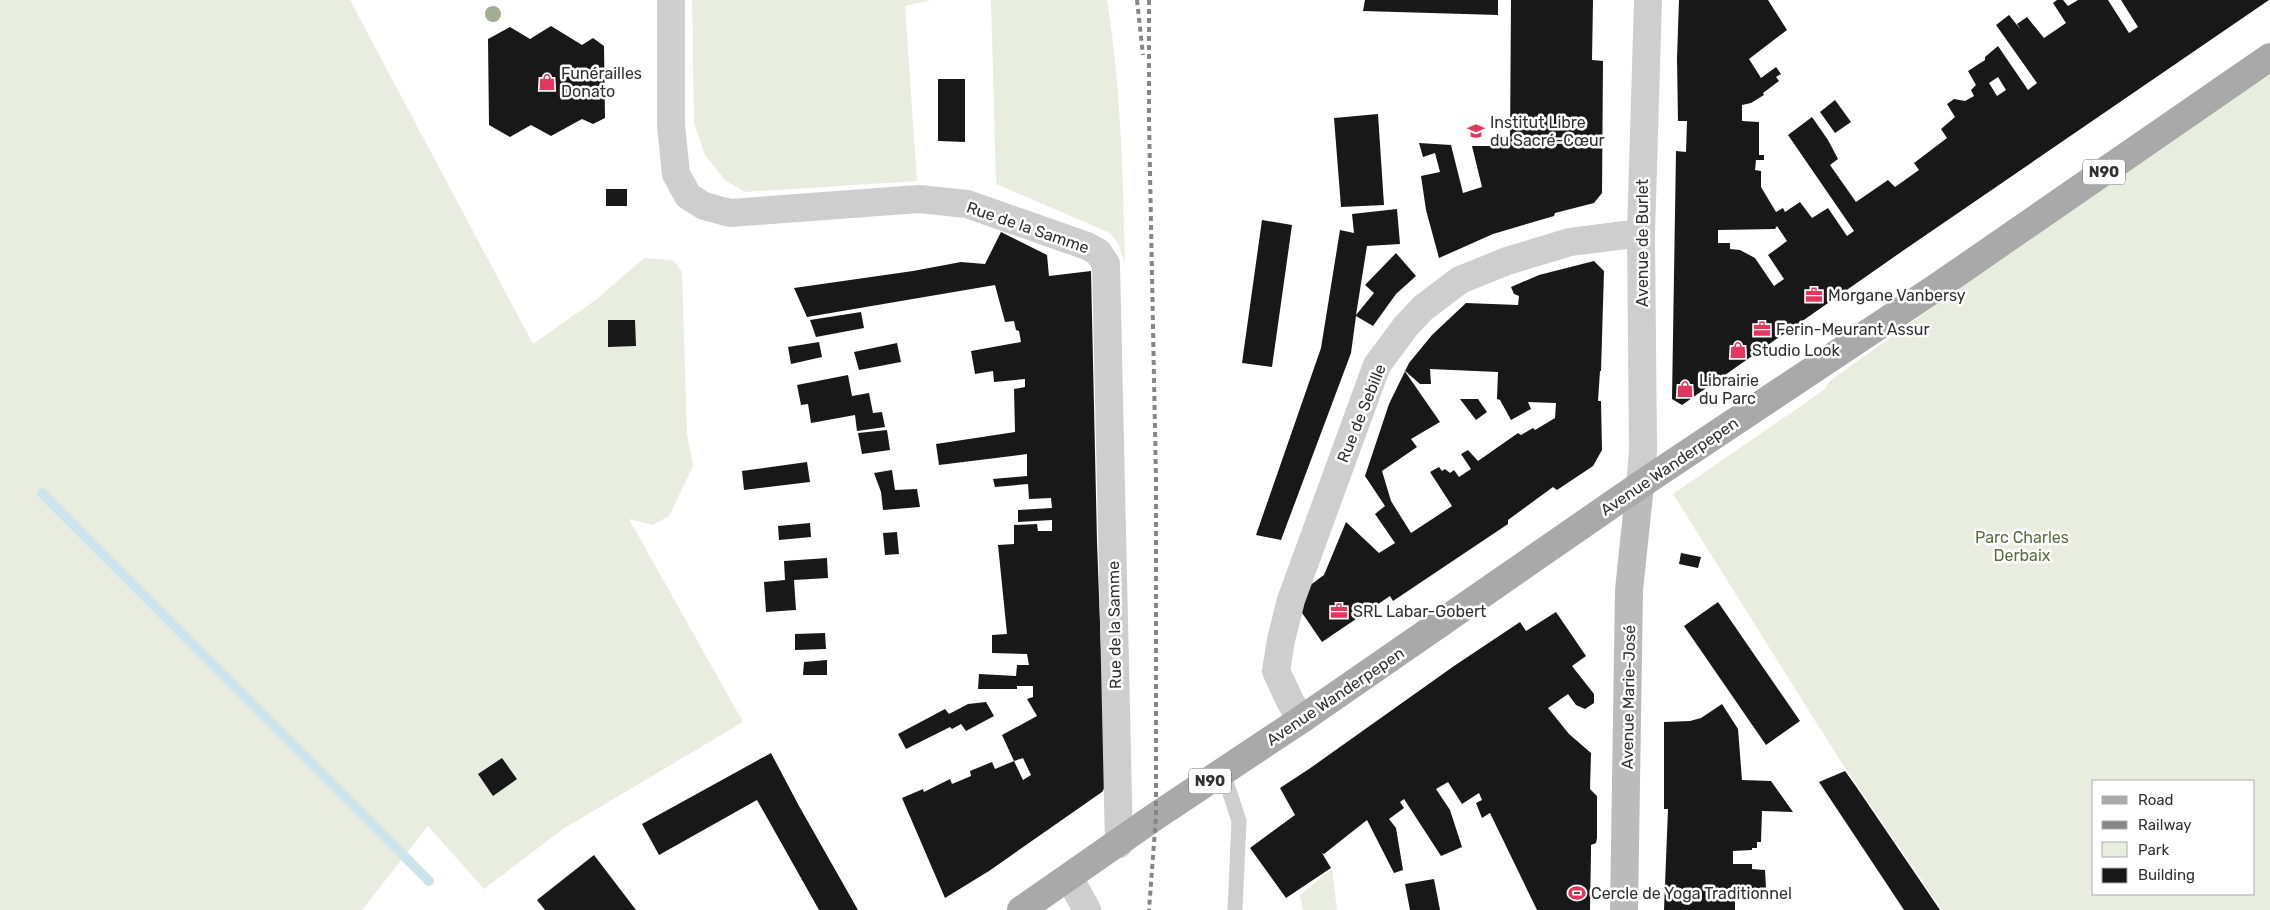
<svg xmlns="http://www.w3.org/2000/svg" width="2270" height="910" font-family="Rubik,sans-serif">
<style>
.green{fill:#e9eddf;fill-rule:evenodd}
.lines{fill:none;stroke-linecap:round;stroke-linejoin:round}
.stream{stroke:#cce4ec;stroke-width:10}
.building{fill:#181818;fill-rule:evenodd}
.lane{stroke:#cecece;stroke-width:15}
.street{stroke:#cecece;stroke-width:28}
.secondary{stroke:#bbb;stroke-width:28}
.primary{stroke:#a9a9a9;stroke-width:28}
.rail{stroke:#868686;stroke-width:4;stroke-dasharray:5 4;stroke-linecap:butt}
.tree{fill:#a4ae95}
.labels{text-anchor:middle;stroke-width:5;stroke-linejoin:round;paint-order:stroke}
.shield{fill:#fff;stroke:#6f6f6f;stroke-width:1}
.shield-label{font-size:15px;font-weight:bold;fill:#313131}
.poi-label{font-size:16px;fill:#313131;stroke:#fff;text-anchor:start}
.street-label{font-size:16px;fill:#313131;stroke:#fff}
.park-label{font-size:16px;fill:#5a6c3e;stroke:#fff}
</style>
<rect width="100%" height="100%" fill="#fff"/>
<g class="green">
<path d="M 0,0 L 350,0 L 533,344 L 597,299 L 644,258 L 673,260 L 682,272 L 687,434 L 693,466 L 669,516 L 653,525 L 629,519 L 743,722 L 563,829 L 484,889 L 428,826 L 362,910 L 0,910 Z"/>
<path d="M 692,0 L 931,0 L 905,6 L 917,181 L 745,192 L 726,181 L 705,155 L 694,123 Z"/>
<path d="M 991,0 L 1107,0 C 1121,87 1123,175 1125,263 L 1118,243 L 1110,233 L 996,184 Z"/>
<path d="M 2270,74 L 2270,910 L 1942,910 L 1841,762 L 1673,494 L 1824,390 L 1830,381 L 1940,302 ZM 2094,781 L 2254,781 L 2254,894 L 2094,894 Z"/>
<path d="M 1332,869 L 1337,910 L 1303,910 L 1300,895 Z"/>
</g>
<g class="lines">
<path class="stream" d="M 42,493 L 429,881"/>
</g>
<g class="building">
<path d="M 1365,0 L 1498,0 L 1498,15 L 1363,11 Z"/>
<path d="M 1511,0 L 1593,0 L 1592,60 L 1603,61 L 1602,193 L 1594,203 L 1555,213 L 1554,216 L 1493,234 L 1439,258 L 1426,210 L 1421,176 L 1440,172 L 1435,153 L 1423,157 L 1419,143 L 1451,145 L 1463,193 L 1482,187 L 1472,146 L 1510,146 Z"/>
<path d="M 1679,0 L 1768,0 L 1787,30 L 1749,59 L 1761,78 L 1776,67 L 1781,74 L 1776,77 L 1779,81 L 1763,93 L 1764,95 L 1751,103 L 1742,105 L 1742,121 L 1759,122 L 1759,155 L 1764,155 L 1764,160 L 1756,160 L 1755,170 L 1761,171 L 1761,187 L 1776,212 L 1783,208 L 1785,212 L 1800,202 L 1812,218 L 1828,208 L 1847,236 L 1854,231 L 1788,135 L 1812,117 L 1828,140 L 1838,159 L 1830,165 L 1856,202 L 1888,180 L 1895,187 L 1919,170 L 1914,163 L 1947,138 L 1941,129 L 1955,117 L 1947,104 L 1954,99 L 1965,101 L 1974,96 L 1971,90 L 1976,85 L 1968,71 L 1985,60 L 1985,57 L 1998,46 L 2028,90 L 2037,83 L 1996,25 L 2009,15 L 2021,30 L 2017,24 L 2027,17 L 2044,38 L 2066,23 L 2053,3 L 2057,0 L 2063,0 L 2068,6 L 2078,0 L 2108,0 L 2129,33 L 2138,27 L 2121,0 L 2269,0 L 1904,250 L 1682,405 L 1672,399 L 1676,151 L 1686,152 L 1687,121 L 1678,121 L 1677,58 ZM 1998,77 L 2006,90 L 1997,96 L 1989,83 ZM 1777,226 L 1787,241 L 1768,255 L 1784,279 L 1774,286 L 1755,258 L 1740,250 L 1730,249 L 1730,243 L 1718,243 L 1718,230 L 1775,229 Z"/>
<path d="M 551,26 L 582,45 L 593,38 L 604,46 L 605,118 L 593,124 L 582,119 L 551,136 L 531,125 L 510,137 L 489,125 L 488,39 L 510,27 L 530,39 Z"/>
<path d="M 938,79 L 965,79 L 965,142 L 938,141 Z"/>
<path d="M 1835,100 L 1851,122 L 1835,133 L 1820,112 Z"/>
<path d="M 1378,114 L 1384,205 L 1341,207 L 1334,118 Z"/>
<rect x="606" y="189" width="21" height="17"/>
<path d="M 1397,209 L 1400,244 L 1367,246 L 1356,315 L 1374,293 L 1365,285 L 1396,253 L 1416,276 L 1396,294 L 1373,326 L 1356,316 L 1351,353 L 1281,540 L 1256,535 L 1321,348 L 1340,230 L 1354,233 L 1352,214 Z"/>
<path d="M 1262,220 L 1292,225 L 1272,367 L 1242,363 Z"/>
<path d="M 1001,232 L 1047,255 L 1049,276 L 1091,271 L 1097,542 L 1106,785 L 1102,792 L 989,871 L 945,898 L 902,798 L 923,789 L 924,792 L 950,779 L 952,784 L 971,776 L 970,771 L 992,762 L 995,769 L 1014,761 L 1023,780 L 1031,775 L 1023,758 L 1014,761 L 1002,735 L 1037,716 L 1027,699 L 1033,697 L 1033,686 L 1017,686 L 1017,689 L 978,689 L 979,674 L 1016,676 L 1017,665 L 1029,665 L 1027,654 L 992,653 L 992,635 L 1007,634 L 998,545 L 1014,544 L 1014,525 L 1037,524 L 1038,531 L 1052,531 L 1052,520 L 1018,522 L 1018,510 L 1052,508 L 1051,498 L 1029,499 L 1028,484 L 995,487 L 993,479 L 1027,476 L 1027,454 L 939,465 L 936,444 L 1015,432 L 1014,389 L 1025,387 L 1025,379 L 994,382 L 993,371 L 975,374 L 971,351 L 1021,342 L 1019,331 L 1016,330 L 1014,321 L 1005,322 L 995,285 L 807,317 L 794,288 L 913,271 L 961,262 L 985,264 Z"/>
<path d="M 1594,261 L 1604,271 L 1601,371 L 1600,371 L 1598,401 L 1601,401 L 1602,450 L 1593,466 L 1557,490 L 1553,487 L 1508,520 L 1508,524 L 1393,601 L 1390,596 L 1322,642 L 1298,607 L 1309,586 L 1324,575 L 1346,522 L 1379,553 L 1395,543 L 1375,514 L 1385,506 L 1365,476 L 1389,404 L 1409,363 L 1432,335 L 1466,303 L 1518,305 L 1519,296 L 1514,294 L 1511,287 L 1539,275 ZM 1430,369 L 1498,372 L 1497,399 L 1500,400 L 1511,420 L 1531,409 L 1528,402 L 1556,403 L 1555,418 L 1535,430 L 1533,428 L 1521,435 L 1518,433 L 1478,461 L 1468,450 L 1461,454 L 1471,469 L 1459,477 L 1454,470 L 1450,473 L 1445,469 L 1442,471 L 1439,467 L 1430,472 L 1452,506 L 1411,533 L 1391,501 L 1382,471 L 1417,447 L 1411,439 L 1440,422 L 1404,370 L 1420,384 L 1431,384 Z"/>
<path d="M 861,312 L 864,328 L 816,337 L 810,320 Z"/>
<path d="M 608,320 L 635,320 L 636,346 L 608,347 Z"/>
<path d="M 819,342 L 822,357 L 791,364 L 788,347 Z"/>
<path d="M 897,343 L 901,362 L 859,370 L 854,352 Z"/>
<path d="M 848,375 L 852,396 L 869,393 L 873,413 L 882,412 L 885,427 L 857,431 L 855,415 L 811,423 L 808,404 L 801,405 L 797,385 Z"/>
<path d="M 1460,399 L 1478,399 L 1487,412 L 1476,420 Z"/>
<path d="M 887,430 L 890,450 L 862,454 L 858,433 Z"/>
<path d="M 807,462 L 810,482 L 744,490 L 742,471 Z"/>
<path d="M 892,470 L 895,490 L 917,489 L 920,507 L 883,510 L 881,492 L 874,473 Z"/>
<path d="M 810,523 L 811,537 L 779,540 L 778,526 Z"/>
<path d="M 897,532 L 899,554 L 885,555 L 883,533 Z"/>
<path d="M 1681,553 L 1701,557 L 1698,568 L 1679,564 Z"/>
<path d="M 827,558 L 828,578 L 794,580 L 796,610 L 766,612 L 764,582 L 785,580 L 784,561 Z"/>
<path d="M 1718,602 L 1800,721 L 1766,745 L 1684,626 Z"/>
<path d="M 1556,612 L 1586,656 L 1572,666 L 1594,694 L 1594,703 L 1585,709 L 1576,705 L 1568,694 L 1548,708 L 1569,734 L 1591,753 L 1590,789 L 1597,796 L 1597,838 L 1596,843 L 1591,845 L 1591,852 L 1590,910 L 1537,910 L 1490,813 L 1482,818 L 1476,803 L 1482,800 L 1479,793 L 1462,804 L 1448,782 L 1436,789 L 1450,810 L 1462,847 L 1441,856 L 1404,799 L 1400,802 L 1404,808 L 1389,819 L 1396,828 L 1403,870 L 1394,873 L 1367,820 L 1324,854 L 1322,853 L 1331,868 L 1286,898 L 1250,848 L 1295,815 L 1280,788 L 1309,769 L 1454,666 L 1520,622 L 1526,631 Z"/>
<path d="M 825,633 L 826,649 L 795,650 L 795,634 Z"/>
<path d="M 827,660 L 827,675 L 803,675 L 804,662 Z"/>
<path d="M 986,702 L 994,716 L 966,731 L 961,724 L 952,729 L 950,727 L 906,749 L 898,734 L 945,709 L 949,714 L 968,704 Z"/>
<path d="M 1722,704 L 1738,729 L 1742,780 L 1771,781 L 1793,812 L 1762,811 L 1761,842 L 1757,842 L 1757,848 L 1752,848 L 1752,850 L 1733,851 L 1733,864 L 1752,864 L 1752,869 L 1765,870 L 1766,888 L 1751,890 L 1751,898 L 1735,898 L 1735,910 L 1664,910 L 1668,809 L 1664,809 L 1664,722 L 1690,721 L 1701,718 Z"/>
<path d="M 771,753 L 799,806 L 858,910 L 819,910 L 757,800 L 659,855 L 642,824 Z"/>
<path d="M 502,758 L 517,779 L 493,796 L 478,774 Z"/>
<path d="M 1845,771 L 1855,785 L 1940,910 L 1904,910 L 1819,782 Z"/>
<path d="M 594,855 L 636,910 L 545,910 L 537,900 Z"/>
<path d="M 1434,879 L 1440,910 L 1410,910 L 1405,884 Z"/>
</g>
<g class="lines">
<path class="lane" d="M 1223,772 L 1239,821 L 1235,910"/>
<g class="street">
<path d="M 671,0 L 671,125 L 676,174 L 688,196 L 704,206 L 730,213 L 919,199 L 967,204 L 1087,246 L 1098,252 L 1106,264 L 1119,844"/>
<path d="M 1640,485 L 1643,451 L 1641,233 L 1648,0"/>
<path d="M 1302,719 L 1291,703 L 1276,671 L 1281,640 L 1291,600 L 1377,365 L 1406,326 L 1423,308 L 1460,280 L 1507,261 L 1570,242 L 1641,233"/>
<path d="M 1069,877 L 1087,910"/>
</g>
<path class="secondary" d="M 1624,910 L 1629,590 L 1640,485"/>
<path class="primary" d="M 1021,910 L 1156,816 L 1302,719 L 1640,485 L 1937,287 L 2270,57"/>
<g class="rail">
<path d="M 1137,0 L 1143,55"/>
<path d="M 1149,0 L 1149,120 L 1156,480 L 1156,816 L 1149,910"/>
</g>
</g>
<circle class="tree" cx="493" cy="14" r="8"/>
<defs>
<g id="shop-bare" transform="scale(1.35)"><path d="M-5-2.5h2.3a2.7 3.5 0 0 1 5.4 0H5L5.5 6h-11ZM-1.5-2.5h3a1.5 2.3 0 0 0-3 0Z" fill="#e3385d" stroke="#fff" stroke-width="2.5" paint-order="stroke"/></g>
<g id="school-bare" transform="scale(1.35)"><path d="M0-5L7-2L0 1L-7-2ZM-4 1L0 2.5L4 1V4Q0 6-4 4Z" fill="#e3385d" stroke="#fff" stroke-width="2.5" paint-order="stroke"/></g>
<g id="office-bare" transform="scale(1.35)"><path d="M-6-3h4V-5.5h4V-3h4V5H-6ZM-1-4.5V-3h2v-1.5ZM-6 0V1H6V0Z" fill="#e3385d" stroke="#fff" stroke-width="2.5" paint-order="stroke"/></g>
<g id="stadium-bare" transform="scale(1.35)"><path d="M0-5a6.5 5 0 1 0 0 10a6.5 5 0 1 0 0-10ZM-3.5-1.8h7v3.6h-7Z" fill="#e3385d" stroke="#fff" stroke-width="2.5" paint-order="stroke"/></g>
</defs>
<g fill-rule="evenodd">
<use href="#shop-bare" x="547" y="82"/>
<use href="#school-bare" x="1476" y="131"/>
<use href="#office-bare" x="1814" y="295"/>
<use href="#office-bare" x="1762" y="329"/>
<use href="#shop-bare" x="1738" y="350"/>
<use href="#shop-bare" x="1685" y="389"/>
<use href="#office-bare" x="1339" y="611"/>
<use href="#stadium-bare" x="1577" y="893"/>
</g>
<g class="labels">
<g class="shield">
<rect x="2083" y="159.5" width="42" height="25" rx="4"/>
<rect x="1189" y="768.5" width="42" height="25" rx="4"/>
</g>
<g class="shield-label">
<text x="2104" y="177">N90</text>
<text x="1210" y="786">N90</text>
</g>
<g class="poi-label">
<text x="561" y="79">Funérailles<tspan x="561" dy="18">Donato</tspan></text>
<text x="1490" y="128">Institut Libre<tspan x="1490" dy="18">du Sacré-Cœur</tspan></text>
<text x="1828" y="301">Morgane Vanbersy</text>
<text x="1776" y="335">Ferin-Meurant Assur</text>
<text x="1752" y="356">Studio Look</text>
<text x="1699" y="386">Librairie<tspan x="1699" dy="18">du Parc</tspan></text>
<text x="1353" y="617">SRL Labar-Gobert</text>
<text x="1591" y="899">Cercle de Yoga Traditionnel</text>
</g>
<g class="street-label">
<text transform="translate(1028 227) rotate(19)" y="6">Rue de la Samme</text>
<text transform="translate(1642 243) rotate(-90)" y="6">Avenue de Burlet</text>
<text transform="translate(1361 413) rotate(-68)" y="6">Rue de Sebille</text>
<text transform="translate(1669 466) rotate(-34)" y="6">Avenue Wanderpepen</text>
<text transform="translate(1114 625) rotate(-91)" y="6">Rue de la Samme</text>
<text transform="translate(1335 696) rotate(-34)" y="6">Avenue Wanderpepen</text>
<text transform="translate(1628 697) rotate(-89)" y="6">Avenue Marie-José</text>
</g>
<g class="park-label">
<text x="2022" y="543">Parc Charles<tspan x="2022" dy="18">Derbaix</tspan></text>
</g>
</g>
<rect x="2092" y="780" width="162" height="115" fill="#ffffff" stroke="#adadad"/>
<rect x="2102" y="796" width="25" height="8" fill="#a9a9a9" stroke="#adadad"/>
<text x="2138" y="805" font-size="15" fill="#313131">Road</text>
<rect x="2102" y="821" width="25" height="8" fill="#868686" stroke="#adadad"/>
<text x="2138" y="830" font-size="15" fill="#313131">Railway</text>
<rect x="2102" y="842" width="25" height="15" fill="#e9eddf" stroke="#adadad"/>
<text x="2138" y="855" font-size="15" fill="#313131">Park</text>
<rect x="2102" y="868" width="25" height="15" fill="#181818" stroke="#adadad"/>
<text x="2138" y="880" font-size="15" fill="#313131">Building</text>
</svg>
